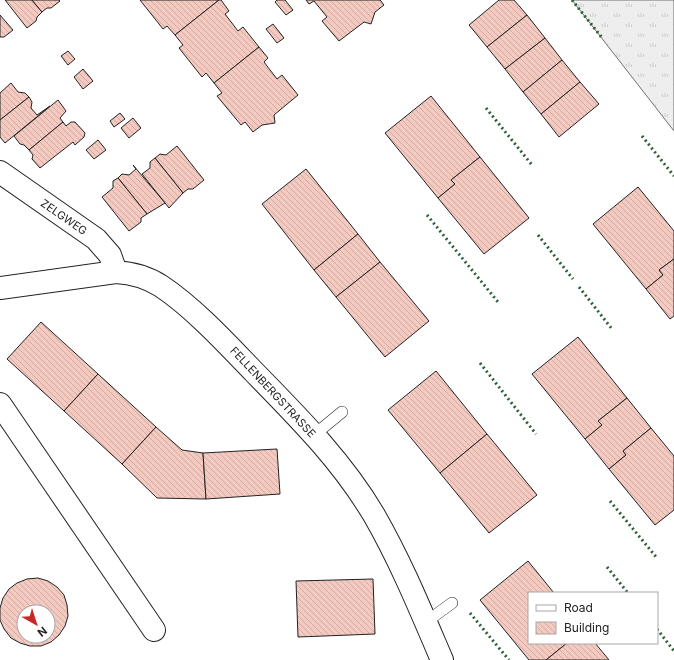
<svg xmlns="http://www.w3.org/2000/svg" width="674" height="660" font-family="Inter,sans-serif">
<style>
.grass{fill:url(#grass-tufts);stroke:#6f6f6f}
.building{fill:url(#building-back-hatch);stroke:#222;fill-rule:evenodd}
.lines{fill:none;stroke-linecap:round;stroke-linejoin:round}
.lane-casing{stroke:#222;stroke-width:12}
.street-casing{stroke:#222;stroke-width:24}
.lane{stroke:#fff;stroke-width:11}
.street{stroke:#fff;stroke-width:22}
.hedge{stroke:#2f5e38;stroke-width:3;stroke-dasharray:2 3;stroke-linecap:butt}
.labels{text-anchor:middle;stroke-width:3;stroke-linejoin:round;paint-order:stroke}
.street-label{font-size:11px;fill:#222;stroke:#fff}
</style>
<defs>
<pattern id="grass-tufts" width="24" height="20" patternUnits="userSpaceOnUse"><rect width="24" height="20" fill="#eee"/><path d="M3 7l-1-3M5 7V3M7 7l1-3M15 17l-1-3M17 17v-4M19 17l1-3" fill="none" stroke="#ccc"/></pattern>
<pattern id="building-back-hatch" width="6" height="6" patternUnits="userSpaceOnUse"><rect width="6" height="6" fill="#f3c9c0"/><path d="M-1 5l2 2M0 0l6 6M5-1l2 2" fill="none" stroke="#d0aca5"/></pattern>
</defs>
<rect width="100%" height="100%" fill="#fff"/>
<path class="grass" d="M 572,0 L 674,0 L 674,131 Z"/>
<g class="building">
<path d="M 5,0 L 32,0 L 42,12 L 37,17 L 36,21 L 27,28 Z"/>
<path d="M 32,0 L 59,0 L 60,1 L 51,8 L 47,8 L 42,12 Z"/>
<path d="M 140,0 L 219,0 L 175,35 L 167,26 L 163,29 Z"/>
<path d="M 219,0 L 221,0 L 229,11 L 225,14 L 238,31 L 243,27 L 259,47 L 214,83 L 206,73 L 202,77 L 179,48 L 183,45 L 175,35 Z"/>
<path d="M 277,0 L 285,0 L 293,10 L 286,15 L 275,2 Z"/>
<path d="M 306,0 L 380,0 L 384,5 L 375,12 L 371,24 L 364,22 L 339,41 L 322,21 L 327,17 L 314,1 L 309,4 Z"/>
<path d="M 499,0 L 514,0 L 527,15 L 487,47 L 469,25 Z"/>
<path d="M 0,15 L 13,30 L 4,37 L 0,37 Z"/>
<path d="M 527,15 L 545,38 L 505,69 L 487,47 Z"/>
<path d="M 273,24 L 284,38 L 277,43 L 266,29 Z"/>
<path d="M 545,38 L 562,60 L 523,92 L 505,69 Z"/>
<path d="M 259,47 L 268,58 L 264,62 L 277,79 L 282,75 L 298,95 L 274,115 L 275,123 L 262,125 L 253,132 L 245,122 L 241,125 L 217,96 L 222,93 L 214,83 Z"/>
<path d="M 68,51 L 75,59 L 68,65 L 61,56 Z"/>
<path d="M 562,60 L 580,82 L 541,114 L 523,92 Z"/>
<path d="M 83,69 L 93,81 L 83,89 L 74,77 Z"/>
<path d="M 580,82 L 599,104 L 559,137 L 541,114 Z"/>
<path d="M 11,83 L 18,92 L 25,93 L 29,97 L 0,120 L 0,93 Z"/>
<path d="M 431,96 L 480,157 L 451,180 L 455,184 L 438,198 L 385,133 Z"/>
<path d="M 29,97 L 32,102 L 31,108 L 37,115 L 50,106 L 5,143 L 0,137 L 0,120 Z"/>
<path d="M 58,100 L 66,111 L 60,118 L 63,122 L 29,150 L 24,145 L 20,144 L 14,136 Z"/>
<path d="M 120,113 L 125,119 L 114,127 L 110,121 Z"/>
<path d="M 133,118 L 141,128 L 129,138 L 121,128 Z"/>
<path d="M 63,122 L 66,126 L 71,122 L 75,122 L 85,133 L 84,137 L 75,145 L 73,142 L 40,168 L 32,159 L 33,155 L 29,150 Z"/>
<path d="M 98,140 L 106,150 L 94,159 L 86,150 Z"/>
<path d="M 177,146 L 204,180 L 193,189 L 188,189 L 183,193 L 155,158 L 160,154 L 166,155 Z"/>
<path d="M 480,157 L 529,218 L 484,254 L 438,198 L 455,184 L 451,180 Z"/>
<path d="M 155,158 L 183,193 L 169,208 L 142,174 L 150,168 L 150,162 Z"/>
<path d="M 133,165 L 165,203 L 147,214 L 118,178 L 122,174 L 129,175 L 136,169 Z"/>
<path d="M 306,169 L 358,234 L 314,270 L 262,204 Z"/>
<path d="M 118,178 L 147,214 L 141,218 L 141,222 L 129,231 L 102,197 L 113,188 L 113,181 Z"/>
<path d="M 638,187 L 674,231 L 674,259 L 659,270 L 663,275 L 646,289 L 593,224 Z"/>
<path d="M 358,234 L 380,262 L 336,297 L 314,270 Z"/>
<path d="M 674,259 L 674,316 L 670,319 L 646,289 L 663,275 L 659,270 Z"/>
<path d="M 380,262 L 429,321 L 385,357 L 336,297 Z"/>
<path d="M 41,322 L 98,374 L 64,411 L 7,359 Z"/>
<path d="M 578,337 L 627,398 L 598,421 L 602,425 L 585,439 L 532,374 Z"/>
<path d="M 436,371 L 487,434 L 440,473 L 388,410 Z"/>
<path d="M 98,374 L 156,427 L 122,464 L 64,411 Z"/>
<path d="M 627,398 L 651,428 L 623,451 L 626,455 L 609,469 L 585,439 L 602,425 L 598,421 Z"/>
<path d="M 156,427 L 182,450 L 203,453 L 206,499 L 157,498 L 122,464 Z"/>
<path d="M 651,428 L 674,456 L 674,510 L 655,525 L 609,469 L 626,455 L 623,451 Z"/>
<path d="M 487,434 L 537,495 L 489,533 L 440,473 Z"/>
<path d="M 277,449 L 280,494 L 206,499 L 203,453 Z"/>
<path d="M 528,561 L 554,593 L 529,593 L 529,643 L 567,643 L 546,660 L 529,660 L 480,600 Z"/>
<path d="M 38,578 L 48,581 L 57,587 L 64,595 L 67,605 L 68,616 L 65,626 L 59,635 L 51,642 L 41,646 L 30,646 L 20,643 L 11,638 L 4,629 L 0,620 L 0,608 L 3,598 L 9,589 L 17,583 L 27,579 ZM 24,612 L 48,612 L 48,636 L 24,636 Z"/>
<path d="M 373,579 L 375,634 L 298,637 L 296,581 Z"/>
<path d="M 567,643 L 595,643 L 609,660 L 546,660 Z"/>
</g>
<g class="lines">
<g class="lane-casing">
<g id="lane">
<path d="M 314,435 L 342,412"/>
<path d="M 426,622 L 452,603"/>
</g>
</g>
<g class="street-casing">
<g id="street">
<path d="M 0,172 L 96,239 L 110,255 L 116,272"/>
<path d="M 0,288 L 116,272 C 132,273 147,277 161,286 C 194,308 227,344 254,372 C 298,417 342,461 374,515 C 401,562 421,611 442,660"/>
<path d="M 0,404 L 154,630"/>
</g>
</g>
<use href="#lane" class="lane"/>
<use href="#street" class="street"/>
<g class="hedge">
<path d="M 572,0 L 603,39"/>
<path d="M 486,108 L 532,165"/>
<path d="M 642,136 L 674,176"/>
<path d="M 427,215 L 498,302"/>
<path d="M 538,235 L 573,279"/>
<path d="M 579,287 L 612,329"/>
<path d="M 480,363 L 536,434"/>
<path d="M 610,501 L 657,558"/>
<path d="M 607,567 L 628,593"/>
<path d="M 470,613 L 509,660"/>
<path d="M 657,629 L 674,651"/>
</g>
</g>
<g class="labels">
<g class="street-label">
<text transform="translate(64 217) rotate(35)" y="4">ZELGWEG</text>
<text transform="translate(273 392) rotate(47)" y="4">FELLENBERGSTRASSE</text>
</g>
</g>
<rect x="528" y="592" width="130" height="52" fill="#ffffff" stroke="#a7a7a7"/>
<rect x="536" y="605" width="20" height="6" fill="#ffffff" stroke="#a7a7a7"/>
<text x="564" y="612" font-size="12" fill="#222222">Road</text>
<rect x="536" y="622" width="20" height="12" fill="url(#building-back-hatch)" stroke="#a7a7a7"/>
<text x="564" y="632" font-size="12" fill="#222222">Building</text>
<g transform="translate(36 624) rotate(141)"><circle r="19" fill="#ffffff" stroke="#a7a7a7"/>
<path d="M0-3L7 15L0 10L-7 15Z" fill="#c62828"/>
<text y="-6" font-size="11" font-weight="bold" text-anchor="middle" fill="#222222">N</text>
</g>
</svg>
